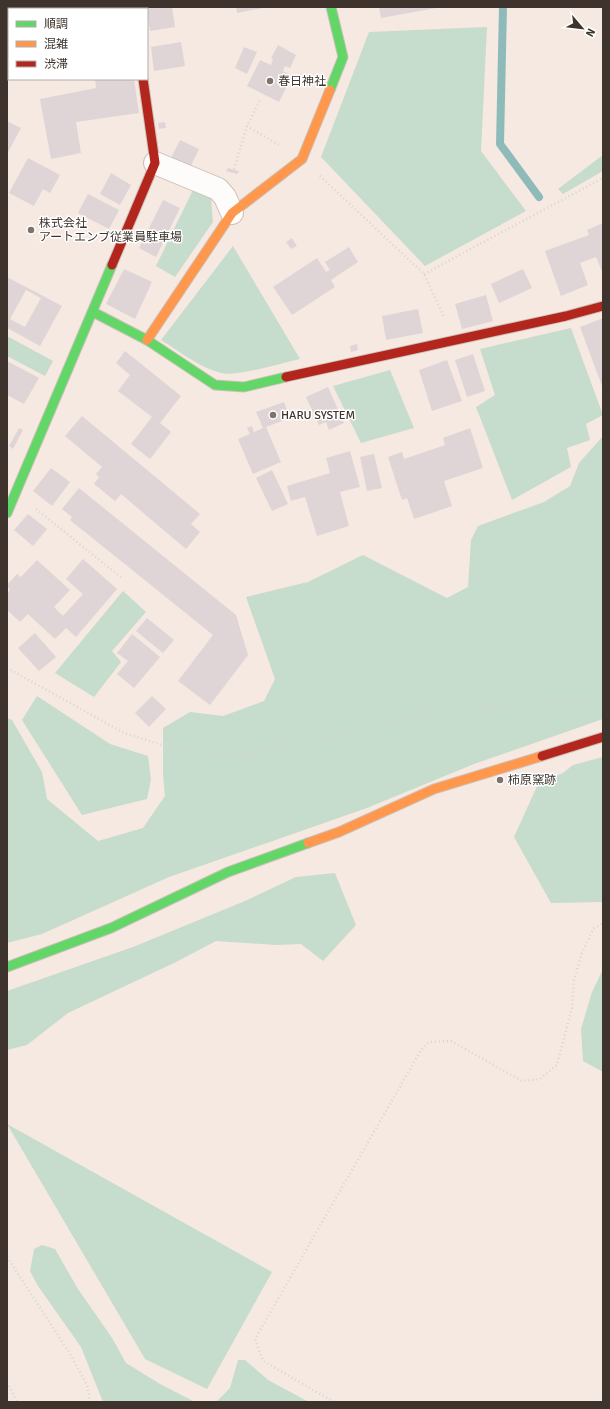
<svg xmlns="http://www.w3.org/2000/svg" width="610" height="1409" font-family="Signika,'Noto Sans JP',sans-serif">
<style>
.green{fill:#c6dccc}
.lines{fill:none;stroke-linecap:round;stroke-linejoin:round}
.stream{stroke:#8ebbba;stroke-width:8}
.building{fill:#dfd5d7;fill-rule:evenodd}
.street-casing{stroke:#ccc0b9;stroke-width:24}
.fast-casing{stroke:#ccc0b9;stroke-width:11}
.slow-casing{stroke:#ccc0b9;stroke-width:11}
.jam-casing{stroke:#ccc0b9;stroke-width:11}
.path{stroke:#d9d5d3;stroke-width:2.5;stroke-dasharray:1 3;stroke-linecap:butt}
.street{stroke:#fefcfa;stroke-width:22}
.fast{stroke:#63d668;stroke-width:9}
.slow{stroke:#ff974d;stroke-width:9}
.jam{stroke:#b3261e;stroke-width:9}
.poi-dot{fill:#7e736c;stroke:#fff;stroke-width:1.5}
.labels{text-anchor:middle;stroke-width:3;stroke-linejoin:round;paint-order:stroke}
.poi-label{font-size:12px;fill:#3e342d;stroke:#fff;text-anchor:start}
</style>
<rect width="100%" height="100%" fill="#f6e9e1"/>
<g class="green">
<path d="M 487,27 L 481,151 L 526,211 L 425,266 L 321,157 L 369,32 Z"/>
<path d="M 603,155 L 603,171 L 563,194 L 558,189 Z"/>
<path d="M 193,190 L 211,198 L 213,222 L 175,277 L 156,266 Z"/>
<path d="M 233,246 L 300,359 C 281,363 238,377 221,373 C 200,368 179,351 161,340 Z"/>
<path d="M 571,328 L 603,415 L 586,424 L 590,440 L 567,448 L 571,467 L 512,500 L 476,407 L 495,395 L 480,349 Z"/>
<path d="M 7,336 L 53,361 L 45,376 L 7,356 Z"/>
<path d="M 390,370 L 414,428 L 361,443 L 333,386 Z"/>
<path d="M 603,436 L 603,719 L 474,764 L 367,808 L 169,877 L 42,934 L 7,943 L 7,718 L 12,720 L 42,772 L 47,799 L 98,841 L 143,828 L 165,796 L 163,775 L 163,728 L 190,712 L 223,716 L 264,701 L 275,679 L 246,597 L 308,582 L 363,555 L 447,598 L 468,587 L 471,540 L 478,526 L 544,502 L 570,486 L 579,463 Z"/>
<path d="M 123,591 L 146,612 L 112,651 L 121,662 L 94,697 L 55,673 Z"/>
<path d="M 37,696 L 110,744 L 148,756 L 151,779 L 147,799 L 82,815 L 22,720 Z"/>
<path d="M 603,757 L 603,902 L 551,903 L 514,837 L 538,784 L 563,773 L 573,765 Z"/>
<path d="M 335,873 L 356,925 L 323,961 L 301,944 L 276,945 L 216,941 L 176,962 L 68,1013 L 27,1045 L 7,1050 L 7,991 L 133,947 L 245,901 L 296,877 Z"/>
<path d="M 603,969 L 603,1072 L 583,1061 L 581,1029 L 592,992 Z"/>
<path d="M 7,1124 L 272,1272 L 207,1389 L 145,1359 Z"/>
<path d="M 42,1245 L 55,1249 L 78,1289 L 112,1338 L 126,1363 L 160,1384 L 193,1401 L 206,1402 L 103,1402 L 81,1347 L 38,1286 L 30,1271 L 34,1249 Z"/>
<path d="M 238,1360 L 245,1360 L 268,1380 L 309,1402 L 216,1402 L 230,1388 Z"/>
</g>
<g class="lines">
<path class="stream" d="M 503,7 L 500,144 L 539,197"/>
</g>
<g class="building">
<path d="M 146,7 L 172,7 L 175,27 L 150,31 Z"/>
<path d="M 236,7 L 262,7 L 263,8 L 237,13 Z"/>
<path d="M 379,7 L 435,7 L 436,8 L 381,18 Z"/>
<path d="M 181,42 L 185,66 L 154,71 L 151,47 Z"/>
<path d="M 278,45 L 296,55 L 290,68 L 285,66 L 283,71 L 292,76 L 279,102 L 247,86 L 260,60 L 271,65 L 273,59 L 271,58 Z"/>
<path d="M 244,47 L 257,52 L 247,74 L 235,68 Z"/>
<path d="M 95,79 L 134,79 L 139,113 L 76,122 L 81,153 L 51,159 L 40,99 L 96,88 Z"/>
<path d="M 7,121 L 21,128 L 7,154 Z"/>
<path d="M 165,122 L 166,128 L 159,129 L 158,123 Z"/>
<path d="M 180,140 L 199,149 L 189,170 L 170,160 Z"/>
<path d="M 28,158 L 60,175 L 50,193 L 43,189 L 34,206 L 9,193 Z"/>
<path d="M 228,168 L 239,171 L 237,174 L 226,171 Z"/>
<path d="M 111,173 L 131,185 L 120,205 L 100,194 Z"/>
<path d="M 88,194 L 119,210 L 109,229 L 78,213 Z"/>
<path d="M 163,200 L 180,208 L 156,257 L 139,248 Z"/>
<path d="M 603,223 L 603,274 L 596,257 L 580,263 L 588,285 L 561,296 L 545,251 L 589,235 L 587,230 Z"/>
<path d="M 292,238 L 297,246 L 291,249 L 286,242 Z"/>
<path d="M 349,247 L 358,262 L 331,280 L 335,287 L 292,315 L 273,287 L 317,258 L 326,272 L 330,270 L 325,262 Z"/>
<path d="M 124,269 L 152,282 L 135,319 L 106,304 Z"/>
<path d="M 523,269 L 532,288 L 499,303 L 491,284 Z"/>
<path d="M 7,277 L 62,306 L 40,346 L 7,328 ZM 26,290 L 41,298 L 25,327 L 10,319 Z"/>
<path d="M 486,295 L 493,321 L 462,329 L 455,304 Z"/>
<path d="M 418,309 L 423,333 L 386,340 L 382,316 Z"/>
<path d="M 603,318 L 603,385 L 602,386 L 580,327 Z"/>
<path d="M 357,344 L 358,350 L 351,352 L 350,346 Z"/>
<path d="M 125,351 L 181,396 L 160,423 L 171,432 L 150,459 L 131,444 L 152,417 L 118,391 L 130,375 L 116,363 Z"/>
<path d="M 473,354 L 485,391 L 467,397 L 455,360 Z"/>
<path d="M 447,360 L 462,401 L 432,411 L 419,370 Z"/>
<path d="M 7,361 L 39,378 L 24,404 L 7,395 Z"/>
<path d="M 328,387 L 344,423 L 329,430 L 326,422 L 319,425 L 306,397 Z"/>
<path d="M 284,402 L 290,418 L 266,427 L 281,462 L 253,474 L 238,439 L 250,434 L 247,428 L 252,426 L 254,432 L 263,428 L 256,412 Z"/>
<path d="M 82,416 L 200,514 L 191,524 L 200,532 L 186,549 L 121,494 L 115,501 L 94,484 L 99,477 L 96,474 L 102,467 L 65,436 Z"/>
<path d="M 19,428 L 23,430 L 13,449 L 9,446 Z"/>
<path d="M 470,428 L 483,468 L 444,481 L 452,506 L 414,519 L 407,498 L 402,500 L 388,457 L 402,452 L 404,459 L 445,445 L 443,438 Z"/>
<path d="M 350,451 L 360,487 L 340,492 L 349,526 L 317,536 L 305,497 L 291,501 L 287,486 L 330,473 L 326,458 Z"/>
<path d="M 374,454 L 382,488 L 367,491 L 360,457 Z"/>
<path d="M 51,468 L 70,482 L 52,506 L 33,491 Z"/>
<path d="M 272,470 L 288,504 L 272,511 L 256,478 Z"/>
<path d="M 79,488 L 236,615 L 248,655 L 210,705 L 178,681 L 213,635 L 70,520 L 72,517 L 62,509 Z"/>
<path d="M 28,514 L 47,529 L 33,546 L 14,530 Z"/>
<path d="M 83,559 L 117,589 L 76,637 L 66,628 L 55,639 L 28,614 L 20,622 L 7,610 L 7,594 L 10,590 L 7,585 L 17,574 L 21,577 L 37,560 L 70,590 L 54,607 L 63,616 L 83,594 L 66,579 Z"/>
<path d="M 147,618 L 174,640 L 163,653 L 136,631 Z"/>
<path d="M 35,633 L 56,657 L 39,671 L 18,648 Z"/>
<path d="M 132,634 L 160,657 L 134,688 L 117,674 L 128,661 L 117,653 Z"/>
<path d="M 152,696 L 166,709 L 149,727 L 135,713 Z"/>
</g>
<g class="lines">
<g class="street-casing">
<g id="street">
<path d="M 132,7 L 133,9"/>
<path d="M 155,163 L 218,189 L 225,197 L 232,213"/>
</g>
</g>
<g class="fast-casing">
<g id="fast">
<path d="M 330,90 L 343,57 L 331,7"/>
<path d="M 93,312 L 147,340 L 215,385 L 244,387 L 286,377"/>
<path d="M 7,513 L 112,265"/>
<path d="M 7,967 L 111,928 L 228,872 L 308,843"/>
</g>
</g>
<g class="slow-casing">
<g id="slow">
<path d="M 147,340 L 232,213 L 302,159 L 330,90"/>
<path d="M 308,843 L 339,832 L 434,789 L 542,756"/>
</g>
</g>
<g class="jam-casing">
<g id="jam">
<path d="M 112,265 L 155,163 L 143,79"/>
<path d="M 286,377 L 566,316 L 603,306"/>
<path d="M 542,756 L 603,737"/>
</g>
</g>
<g class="path">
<path d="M 247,126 L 279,145"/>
<path d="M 234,169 L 247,126 L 260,100"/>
<path d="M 320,176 L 424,274 L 444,317"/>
<path d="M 424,274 L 603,178"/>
<path d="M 36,509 L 123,579"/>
<path d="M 7,668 L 124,733 L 178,750 L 248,755 L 416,717 L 504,705 L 603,702"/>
<path d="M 7,1257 L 69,1352 L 87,1385 L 90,1402"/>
<path d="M 9,1386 L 17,1402"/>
<path d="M 334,1402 L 263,1361 L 255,1339 L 421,1050 L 429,1042 L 451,1041 L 522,1081 L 540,1079 L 557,1065 L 572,1008 L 574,980 L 582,953 L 593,929 L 603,923"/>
</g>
<use href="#street" class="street"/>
<use href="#fast" class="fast"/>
<use href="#slow" class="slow"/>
<use href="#jam" class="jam"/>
</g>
<g class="poi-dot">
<circle cx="270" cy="81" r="4"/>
<circle cx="31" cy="230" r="4"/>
<circle cx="273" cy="415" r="4"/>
<circle cx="500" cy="780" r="4"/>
</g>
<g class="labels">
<g class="poi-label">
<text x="278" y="85">春日神社</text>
<text x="39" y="227">株式会社<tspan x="39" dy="14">アートエンブ従業員駐車場</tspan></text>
<text x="281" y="419">HARU SYSTEM</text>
<text x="508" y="784">柿原窯跡</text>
</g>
</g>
<rect width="610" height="1409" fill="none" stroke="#3e342d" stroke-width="16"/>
<rect x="8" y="8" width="140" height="72" fill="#ffffff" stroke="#b2aeab"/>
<rect x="16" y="21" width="20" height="6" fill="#63d668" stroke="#b2aeab"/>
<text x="44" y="28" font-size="12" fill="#3e342d">順調</text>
<rect x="16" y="41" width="20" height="6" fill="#ff974d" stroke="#b2aeab"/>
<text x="44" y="48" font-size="12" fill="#3e342d">混雑</text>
<rect x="16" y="61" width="20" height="6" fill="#b3261e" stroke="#b2aeab"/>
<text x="44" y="68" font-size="12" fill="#3e342d">渋滞</text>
<g transform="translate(582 28) rotate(118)" stroke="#ffffff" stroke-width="3" paint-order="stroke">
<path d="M0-3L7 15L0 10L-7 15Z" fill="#3e342d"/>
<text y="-6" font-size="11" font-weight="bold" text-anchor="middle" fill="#3e342d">N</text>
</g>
</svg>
